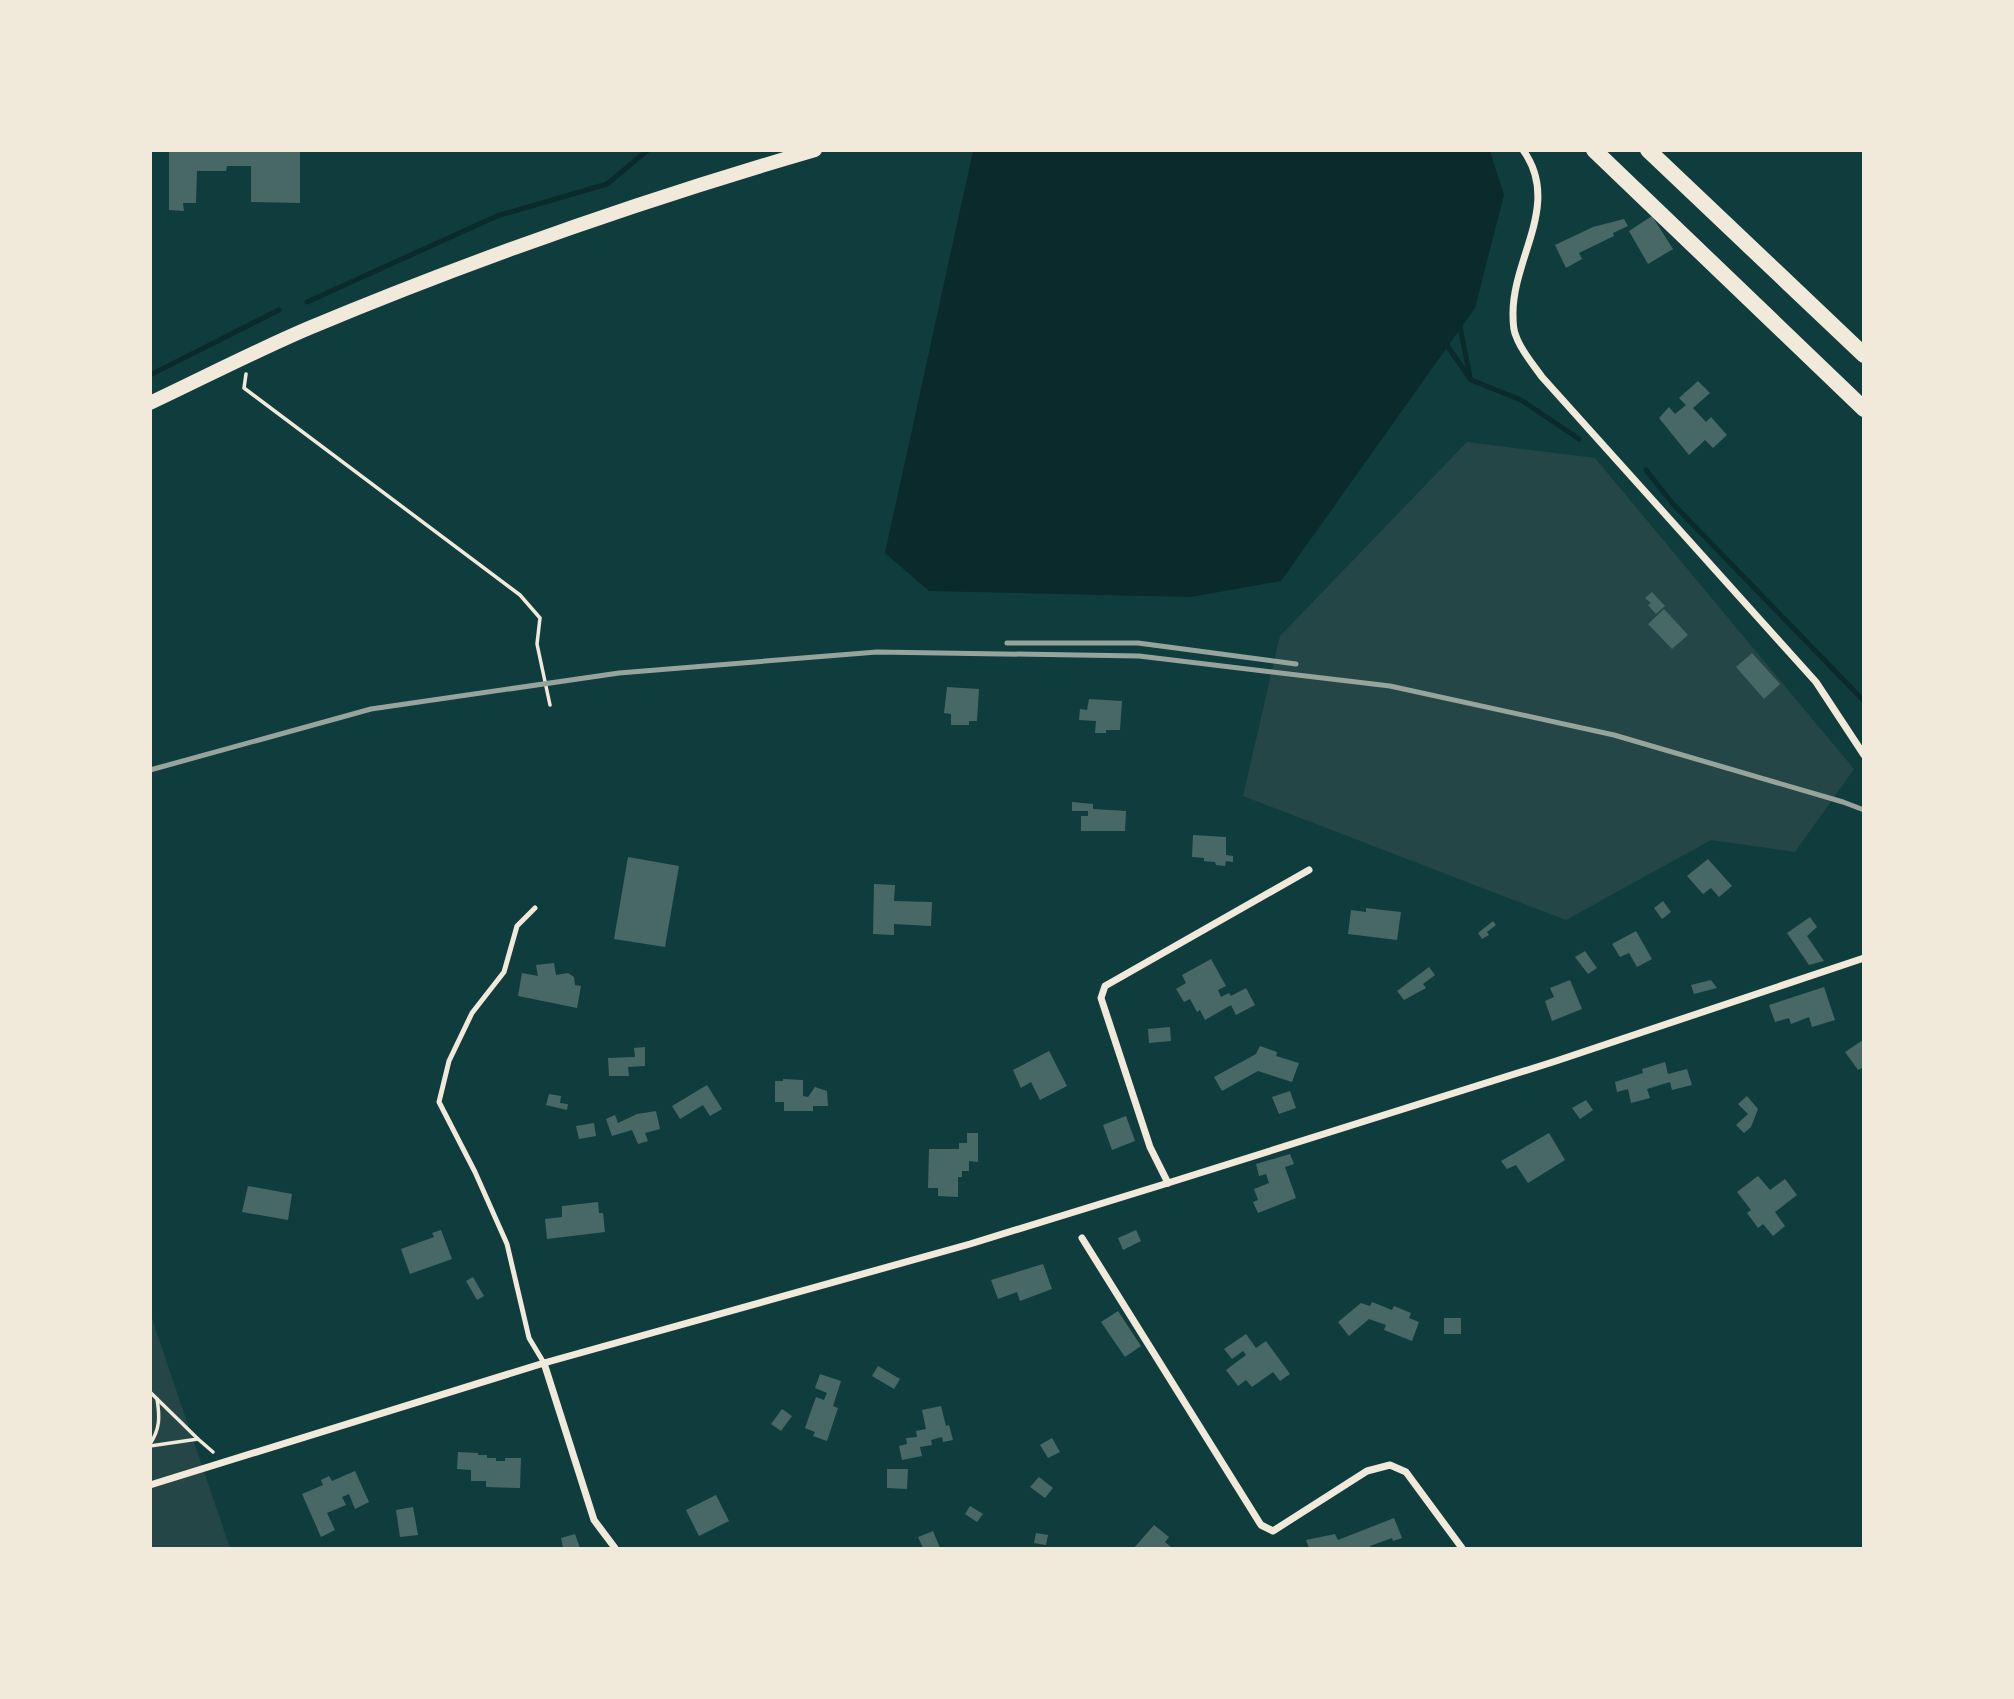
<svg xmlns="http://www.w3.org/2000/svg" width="2014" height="1699" font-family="Figtree,sans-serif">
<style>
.green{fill:#244646}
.water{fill:#0a2a2b}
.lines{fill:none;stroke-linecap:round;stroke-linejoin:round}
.stream{stroke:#0a2a2b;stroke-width:5}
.building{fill:#486865}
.path{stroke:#f1e9da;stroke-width:3.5}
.service{stroke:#f1e9da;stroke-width:5}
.minor{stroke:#f1e9da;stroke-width:7}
.secondary{stroke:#f1e9da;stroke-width:14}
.primary{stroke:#f1e9da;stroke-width:16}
.rail{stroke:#97a49c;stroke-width:5}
</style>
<rect width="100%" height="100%" fill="#0f3d3e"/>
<g class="green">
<path d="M 1467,442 L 1595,458 L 1854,769 L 1795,852 L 1711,840 L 1566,920 L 1243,796 L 1280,636 Z"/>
<path d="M 150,1310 L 154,1325 L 230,1548 L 151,1548 Z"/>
</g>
<path class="water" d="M 973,151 L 1490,151 L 1504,195 L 1475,308 L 1281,581 L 1191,597 L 929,591 L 885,553 Z"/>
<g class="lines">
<g class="stream">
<path d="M 307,302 L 497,216 L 607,184 L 648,150"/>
<path d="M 1459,322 L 1470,377"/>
<path d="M 1444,341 L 1471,380 L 1521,400 L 1579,439"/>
<path d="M 150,375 L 279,310"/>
<path d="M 1646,470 L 1673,504 L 1864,701"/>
</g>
</g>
<g class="building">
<path d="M 169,150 L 300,150 L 300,203 L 251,202 L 251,166 L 227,166 L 226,171 L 197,171 L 196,203 L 183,203 L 184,211 L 169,210 Z"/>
<path d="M 1652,216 L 1673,249 L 1648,264 L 1629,231 Z"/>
<path d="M 1624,219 L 1628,226 L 1613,233 L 1614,236 L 1579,253 L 1582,259 L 1566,268 L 1555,245 L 1593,227 Z"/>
<path d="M 1698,381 L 1710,393 L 1693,408 L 1706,422 L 1711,417 L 1727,435 L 1713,448 L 1705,440 L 1689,455 L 1659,418 L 1669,407 L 1675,414 L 1686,405 L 1679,398 Z"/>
<path d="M 1652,592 L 1665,606 L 1656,614 L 1648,605 L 1651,603 L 1645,598 Z"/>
<path d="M 1664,609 L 1688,635 L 1672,649 L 1648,624 Z"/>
<path d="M 1752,653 L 1780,684 L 1764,699 L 1736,667 Z"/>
<path d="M 947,687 L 979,689 L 977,721 L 969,721 L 969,725 L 951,725 L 951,714 L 944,713 Z"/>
<path d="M 1089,699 L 1122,701 L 1120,730 L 1106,730 L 1106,733 L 1095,733 L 1096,721 L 1079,720 L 1080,709 L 1087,710 Z"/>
<path d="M 1072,802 L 1093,804 L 1093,809 L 1126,811 L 1125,831 L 1081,831 L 1081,816 L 1088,816 L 1088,811 L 1072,811 Z"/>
<path d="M 1193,835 L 1226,837 L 1226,855 L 1233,856 L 1233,862 L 1226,861 L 1225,866 L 1216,865 L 1215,862 L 1204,861 L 1204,858 L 1192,857 Z"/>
<path d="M 628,857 L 679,866 L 665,947 L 614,939 Z"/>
<path d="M 1708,859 L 1732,886 L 1719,897 L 1711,888 L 1703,894 L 1687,876 Z"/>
<path d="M 874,884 L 895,885 L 894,901 L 932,902 L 931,926 L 894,924 L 894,935 L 873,934 Z"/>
<path d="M 1663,901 L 1671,912 L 1662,919 L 1654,908 Z"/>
<path d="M 1366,908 L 1401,912 L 1397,940 L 1348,934 L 1351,910 L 1366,912 Z"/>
<path d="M 1810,917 L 1817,927 L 1807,936 L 1824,961 L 1809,965 L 1787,933 Z"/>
<path d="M 1493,921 L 1496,925 L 1487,932 L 1489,935 L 1482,939 L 1478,933 Z"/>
<path d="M 1636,931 L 1652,959 L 1637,967 L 1629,953 L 1620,957 L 1612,944 Z"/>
<path d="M 1585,951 L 1597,968 L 1588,974 L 1575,957 Z"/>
<path d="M 1211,959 L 1226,986 L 1218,990 L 1221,997 L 1229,993 L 1231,996 L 1246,988 L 1255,1005 L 1236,1015 L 1231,1005 L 1205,1020 L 1200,1010 L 1197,1012 L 1190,999 L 1184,1002 L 1176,989 L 1186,983 L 1182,975 Z"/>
<path d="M 554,963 L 556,975 L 568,973 L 574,977 L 575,985 L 581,986 L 577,1008 L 518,996 L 522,973 L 538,976 L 536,965 Z"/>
<path d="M 1429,967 L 1435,975 L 1423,984 L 1426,988 L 1404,1000 L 1397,991 Z"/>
<path d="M 1570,980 L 1582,1009 L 1552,1021 L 1545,1001 L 1554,997 L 1550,988 Z"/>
<path d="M 1711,980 L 1717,988 L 1694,994 L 1691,985 Z"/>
<path d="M 1824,987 L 1835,1020 L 1812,1027 L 1809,1017 L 1791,1024 L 1789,1018 L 1775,1022 L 1769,1005 Z"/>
<path d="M 1170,1027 L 1171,1041 L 1149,1043 L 1148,1029 Z"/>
<path d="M 1863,1040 L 1864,1067 L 1858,1070 L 1845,1052 Z"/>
<path d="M 1260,1046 L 1277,1052 L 1276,1056 L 1299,1063 L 1292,1082 L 1258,1071 L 1222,1091 L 1214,1077 L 1256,1054 Z"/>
<path d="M 645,1047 L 645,1066 L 628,1067 L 629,1076 L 609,1076 L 608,1058 L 635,1057 L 634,1048 Z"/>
<path d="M 1049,1051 L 1067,1086 L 1040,1100 L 1031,1082 L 1021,1088 L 1013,1070 Z"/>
<path d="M 1665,1062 L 1668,1074 L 1687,1069 L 1692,1085 L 1672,1090 L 1670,1082 L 1647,1089 L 1650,1098 L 1631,1103 L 1628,1089 L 1617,1092 L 1615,1082 L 1643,1073 L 1642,1069 Z"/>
<path d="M 783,1079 L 803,1080 L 803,1096 L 808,1097 L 815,1087 L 827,1091 L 828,1106 L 813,1106 L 813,1111 L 784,1111 L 784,1102 L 775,1102 L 775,1081 L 783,1081 Z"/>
<path d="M 707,1085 L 722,1109 L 710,1116 L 703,1105 L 680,1119 L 672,1106 Z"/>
<path d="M 1290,1091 L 1296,1108 L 1279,1114 L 1272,1097 Z"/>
<path d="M 549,1094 L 561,1096 L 560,1103 L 568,1104 L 567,1110 L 546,1105 Z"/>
<path d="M 1747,1096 L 1758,1109 L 1751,1127 L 1744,1133 L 1736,1125 L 1748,1114 L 1738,1104 Z"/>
<path d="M 1586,1100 L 1593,1110 L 1580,1119 L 1572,1108 Z"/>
<path d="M 656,1111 L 660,1129 L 645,1133 L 648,1141 L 638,1144 L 632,1130 L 612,1136 L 606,1119 L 615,1115 L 618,1123 L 637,1114 Z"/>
<path d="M 1126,1116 L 1135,1141 L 1112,1150 L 1103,1125 Z"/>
<path d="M 594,1123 L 596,1136 L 579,1139 L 576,1126 Z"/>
<path d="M 967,1133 L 978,1133 L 978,1162 L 969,1161 L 969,1171 L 962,1171 L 962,1177 L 958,1177 L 958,1197 L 938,1196 L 938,1188 L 928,1188 L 929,1149 L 959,1149 L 959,1143 L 967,1143 Z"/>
<path d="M 1549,1133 L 1565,1160 L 1528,1183 L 1516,1165 L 1507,1169 L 1501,1161 Z"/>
<path d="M 1290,1154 L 1294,1164 L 1285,1167 L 1296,1198 L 1258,1213 L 1253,1202 L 1258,1200 L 1254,1189 L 1269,1183 L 1266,1174 L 1259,1176 L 1256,1164 Z"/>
<path d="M 1758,1176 L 1770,1190 L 1785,1179 L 1797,1195 L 1775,1212 L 1785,1226 L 1773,1236 L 1763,1224 L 1758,1228 L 1747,1213 L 1751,1210 L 1737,1192 Z"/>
<path d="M 248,1186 L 292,1194 L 288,1220 L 242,1212 Z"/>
<path d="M 598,1202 L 599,1213 L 603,1213 L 605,1232 L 547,1239 L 545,1219 L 562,1217 L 562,1206 Z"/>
<path d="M 441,1230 L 452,1259 L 410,1274 L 401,1249 L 434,1237 L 432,1233 Z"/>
<path d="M 1136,1230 L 1141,1241 L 1123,1250 L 1118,1238 Z"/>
<path d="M 1043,1264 L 1052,1289 L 1020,1301 L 1017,1292 L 998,1299 L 991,1280 Z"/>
<path d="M 473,1277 L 484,1296 L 477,1300 L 466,1281 Z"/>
<path d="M 1372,1302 L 1392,1310 L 1394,1306 L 1411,1313 L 1409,1318 L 1419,1322 L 1412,1341 L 1384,1330 L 1386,1325 L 1369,1319 L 1349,1336 L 1338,1322 L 1361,1303 L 1370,1306 Z"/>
<path d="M 1118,1311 L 1141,1346 L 1125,1357 L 1101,1322 Z"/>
<rect x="1444" y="1318" width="17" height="16"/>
<path d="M 1246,1334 L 1256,1348 L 1266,1341 L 1290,1374 L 1280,1381 L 1273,1372 L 1252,1387 L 1246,1380 L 1238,1386 L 1226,1370 L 1246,1355 L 1243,1351 L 1232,1359 L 1224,1349 Z"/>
<path d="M 878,1366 L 900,1379 L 894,1389 L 872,1376 Z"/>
<path d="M 820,1374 L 841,1381 L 833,1406 L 838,1408 L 827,1441 L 813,1436 L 815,1432 L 805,1428 L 816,1397 L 824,1400 L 827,1393 L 815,1388 Z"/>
<path d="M 941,1406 L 946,1426 L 949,1425 L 953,1440 L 943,1442 L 942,1437 L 931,1440 L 932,1445 L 920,1447 L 922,1456 L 902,1460 L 899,1446 L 907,1444 L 906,1438 L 917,1437 L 916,1431 L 926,1429 L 922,1410 Z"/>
<path d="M 782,1409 L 792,1416 L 781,1431 L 771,1424 Z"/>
<path d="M 1052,1438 L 1060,1452 L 1048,1458 L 1040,1445 Z"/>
<path d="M 458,1452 L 478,1453 L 478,1455 L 487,1455 L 487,1458 L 496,1458 L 496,1461 L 505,1461 L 505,1458 L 521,1458 L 520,1488 L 486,1487 L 486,1481 L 471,1481 L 471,1470 L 457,1469 Z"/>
<path d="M 887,1469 L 908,1469 L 907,1489 L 887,1488 Z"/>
<path d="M 355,1471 L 369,1502 L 355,1509 L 349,1494 L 342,1497 L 346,1505 L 327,1513 L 335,1530 L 321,1537 L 302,1494 L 323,1485 L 321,1480 L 329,1476 L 332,1481 Z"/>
<path d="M 1039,1477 L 1053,1488 L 1045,1498 L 1030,1487 Z"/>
<path d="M 716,1495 L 729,1521 L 699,1536 L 686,1510 Z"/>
<path d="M 970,1506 L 983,1514 L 977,1522 L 965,1514 Z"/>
<path d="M 413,1507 L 418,1535 L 400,1537 L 396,1510 Z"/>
<path d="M 1394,1518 L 1402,1538 L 1393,1541 L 1392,1538 L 1370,1546 L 1371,1548 L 1309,1548 L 1306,1540 L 1335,1534 L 1338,1540 Z"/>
<path d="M 1154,1525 L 1169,1537 L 1165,1542 L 1172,1548 L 1134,1548 Z"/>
<path d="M 933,1531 L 940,1548 L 923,1548 L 918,1537 Z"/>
<path d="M 1036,1533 L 1048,1535 L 1046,1545 L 1034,1543 Z"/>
<path d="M 575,1534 L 580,1548 L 563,1548 L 561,1538 Z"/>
</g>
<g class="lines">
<g class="path">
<path d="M 246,374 L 244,388 L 520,595 L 540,618 L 537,644 L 550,705"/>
<path d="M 150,1392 L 198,1439"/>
<path d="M 150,1444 C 160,1429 160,1417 157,1399"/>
<path d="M 150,1446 L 198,1439 L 213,1452"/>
</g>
<path class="service" d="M 535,908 L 517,926 L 504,972 L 472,1013 L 449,1061 L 439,1102 L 475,1172 L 507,1244 L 529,1338 L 544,1363"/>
<g class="minor">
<path d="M 1523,150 C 1562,204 1512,258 1513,315 C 1513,322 1513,330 1516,336 C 1521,351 1533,364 1542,377 L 1816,682 L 1864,755"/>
<path d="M 1168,1183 L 1150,1147 L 1101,998 L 1105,986 L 1309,870"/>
<path d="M 1082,1238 L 1261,1525 L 1273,1531 L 1367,1471 L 1390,1465 L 1406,1472 L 1462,1548"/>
<path d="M 544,1363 L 594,1520 L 615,1548"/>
<path d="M 150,1485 L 544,1363 L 970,1244 L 1168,1183 L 1556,1061 L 1864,958"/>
</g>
<path class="secondary" d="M 150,403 C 203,378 255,351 309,328 C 474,259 643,200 815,150"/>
<g class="primary">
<path d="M 1594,150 L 1864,409"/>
<path d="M 1648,150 L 1864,355"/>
</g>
<g class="rail">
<path d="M 1007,643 L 1138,643 L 1296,664"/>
<path d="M 150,770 L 371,709 L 619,673 L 877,652 L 1139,656 L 1390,686 L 1614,735 L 1843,802 L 1864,810"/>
</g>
</g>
<rect width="2014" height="1699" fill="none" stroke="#f1e9da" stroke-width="304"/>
</svg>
